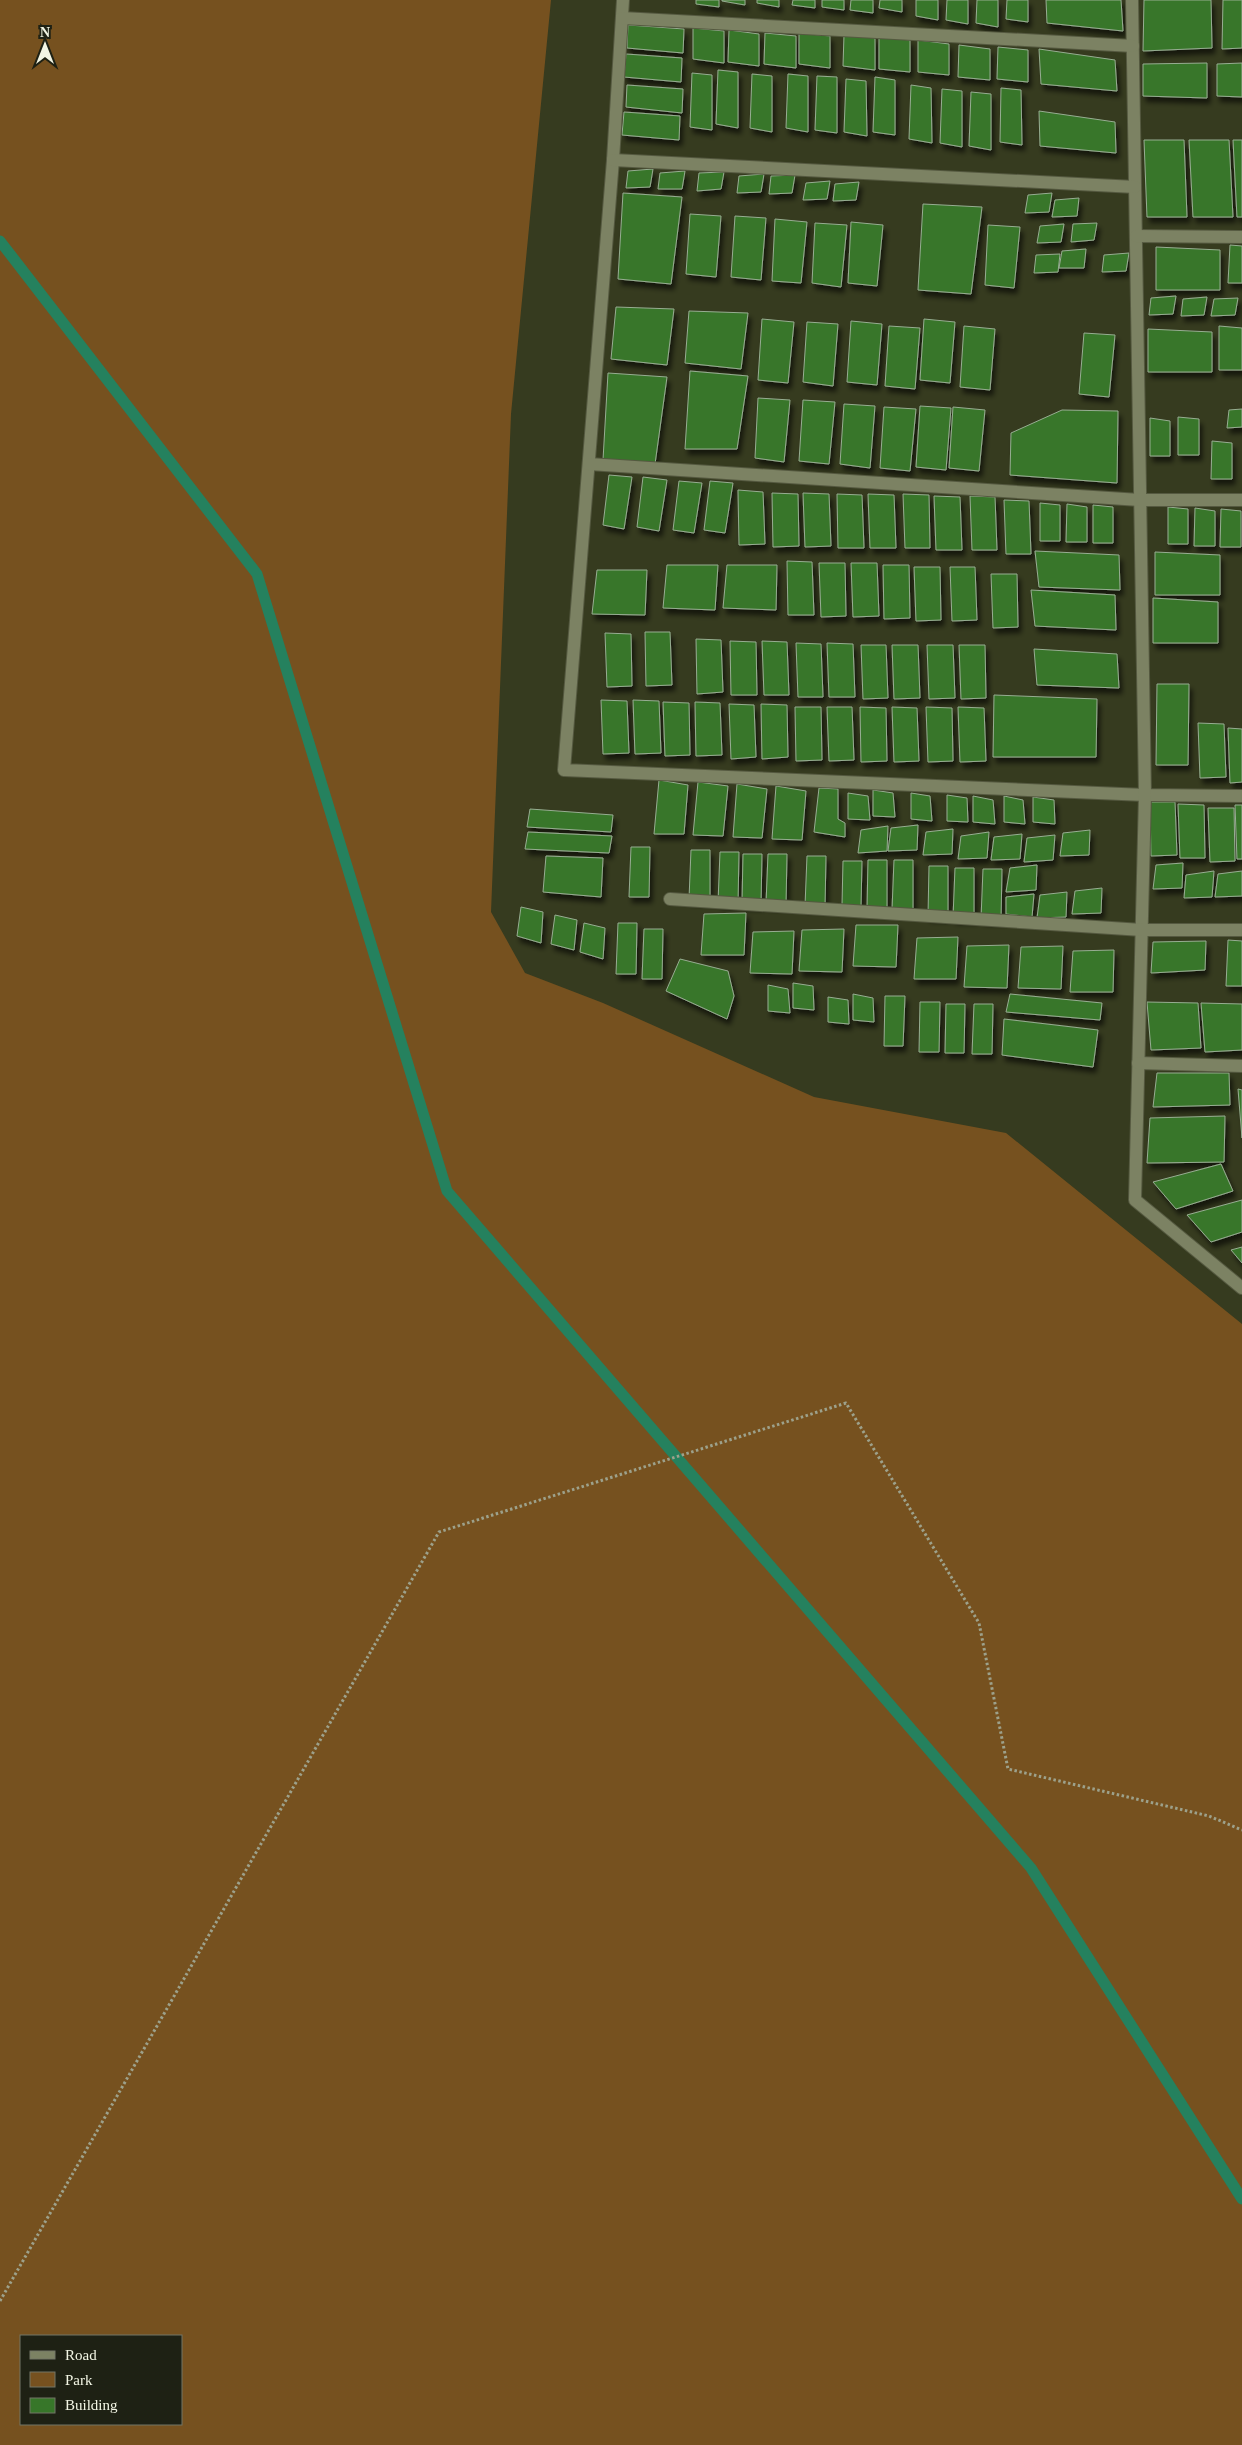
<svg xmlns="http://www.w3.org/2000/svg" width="1242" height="2445" font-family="'Times New Roman',serif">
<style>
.green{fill:#76511f;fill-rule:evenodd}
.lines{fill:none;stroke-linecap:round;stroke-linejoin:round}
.stream{stroke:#25815e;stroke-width:11}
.building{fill:#377629;stroke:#97ad92;filter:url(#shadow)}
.minor-casing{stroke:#555940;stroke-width:14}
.path{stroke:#9da18b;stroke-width:3;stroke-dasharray:2.5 2.5;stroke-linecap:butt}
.minor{stroke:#7c8263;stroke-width:12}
</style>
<defs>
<filter id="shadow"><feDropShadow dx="3" dy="5.5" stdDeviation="2.5" flood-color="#0009"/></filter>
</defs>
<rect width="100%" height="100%" fill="#363b1f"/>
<path class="green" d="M 0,0 L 551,0 L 511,414 L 491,912 L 525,973 L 603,1003 L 814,1097 L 1006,1133 L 1242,1324 L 1242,2445 L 0,2445 ZM 181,2336 L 181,2424 L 21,2424 L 21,2336 Z"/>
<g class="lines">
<path class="stream" d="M 0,241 L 257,574 L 447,1191 L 1031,1868 L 1242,2199"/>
</g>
<g class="building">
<path d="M 696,0 L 719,0 L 719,7 L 696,4 Z"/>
<path d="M 745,0 L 745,5 L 722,1 L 722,0 Z"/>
<path d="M 757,0 L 779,0 L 779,7 L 757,3 Z"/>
<path d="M 793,0 L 815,0 L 815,8 L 792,5 Z"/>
<path d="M 822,0 L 844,0 L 844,10 L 822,7 Z"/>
<path d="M 851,0 L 873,0 L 873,13 L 850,10 Z"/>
<path d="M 880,0 L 902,0 L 902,12 L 879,8 Z"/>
<path d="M 916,0 L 938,0 L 938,20 L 916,16 Z"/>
<path d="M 947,0 L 968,0 L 968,24 L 946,20 Z"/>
<path d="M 977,0 L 998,0 L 998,27 L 976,23 Z"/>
<path d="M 1007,0 L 1028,0 L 1028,22 L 1006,19 Z"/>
<path d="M 1046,0 L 1121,0 L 1123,31 L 1047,23 Z"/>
<path d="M 1144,0 L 1211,0 L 1212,48 L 1143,51 Z"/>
<path d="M 1223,0 L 1242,0 L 1242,48 L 1222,49 Z"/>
<path d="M 628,25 L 684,29 L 683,53 L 627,48 Z"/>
<path d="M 693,28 L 724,31 L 724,63 L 693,59 Z"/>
<path d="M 729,30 L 759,34 L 759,66 L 728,62 Z"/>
<path d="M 765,33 L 796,36 L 796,68 L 764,64 Z"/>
<path d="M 799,33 L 830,36 L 830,68 L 799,64 Z"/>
<path d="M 844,35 L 875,38 L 875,70 L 843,66 Z"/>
<path d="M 879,37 L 910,40 L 910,72 L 879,69 Z"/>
<path d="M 918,40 L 949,44 L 949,75 L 918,72 Z"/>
<path d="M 959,45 L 990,49 L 990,80 L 958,77 Z"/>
<path d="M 998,47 L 1028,50 L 1028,82 L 997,79 Z"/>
<path d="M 1039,49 L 1115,60 L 1117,91 L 1041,84 Z"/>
<path d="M 626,54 L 682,58 L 681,82 L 624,77 Z"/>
<path d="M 1207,63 L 1207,98 L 1143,96 L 1143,64 Z"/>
<path d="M 1242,63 L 1242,97 L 1217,96 L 1217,64 Z"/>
<path d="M 718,70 L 738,72 L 738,128 L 716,124 Z"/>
<path d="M 692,73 L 712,75 L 712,130 L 690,127 Z"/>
<path d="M 752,74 L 772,76 L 772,132 L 750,128 Z"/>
<path d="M 788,74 L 808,76 L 808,132 L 786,128 Z"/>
<path d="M 817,76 L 837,77 L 837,133 L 815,130 Z"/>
<path d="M 875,77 L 895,80 L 895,135 L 873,132 Z"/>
<path d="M 846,79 L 866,81 L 867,136 L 844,132 Z"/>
<path d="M 627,85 L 683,89 L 682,113 L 626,107 Z"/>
<path d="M 911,85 L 931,88 L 932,143 L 909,139 Z"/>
<path d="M 1001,88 L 1021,90 L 1022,145 L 1000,142 Z"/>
<path d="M 942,89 L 962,91 L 962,147 L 940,143 Z"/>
<path d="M 971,92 L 991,94 L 991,150 L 969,146 Z"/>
<path d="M 1039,111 L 1115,122 L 1116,153 L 1040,146 Z"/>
<path d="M 624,112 L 680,116 L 679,140 L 622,135 Z"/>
<path d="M 1144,140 L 1184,140 L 1187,217 L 1147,217 Z"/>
<path d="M 1189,140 L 1229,140 L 1233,217 L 1193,217 Z"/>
<path d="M 1233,140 L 1242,140 L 1242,217 L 1237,217 Z"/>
<path d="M 653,169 L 650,187 L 626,188 L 628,171 Z"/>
<path d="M 685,171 L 682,189 L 658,189 L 660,173 Z"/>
<path d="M 724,172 L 721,189 L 697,191 L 699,173 Z"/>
<path d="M 764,174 L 761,192 L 737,193 L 739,176 Z"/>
<path d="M 795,175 L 792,193 L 769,194 L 771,176 Z"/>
<path d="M 830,181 L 827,199 L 803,200 L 806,183 Z"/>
<path d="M 859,182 L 856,200 L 833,201 L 835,184 Z"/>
<path d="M 623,193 L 682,197 L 671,284 L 618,279 Z"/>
<path d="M 1052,193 L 1049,212 L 1025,213 L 1028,195 Z"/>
<path d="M 1079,198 L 1077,216 L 1052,217 L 1055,200 Z"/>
<path d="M 923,204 L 982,207 L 971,294 L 918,290 Z"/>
<path d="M 690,214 L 721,216 L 716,277 L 686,274 Z"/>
<path d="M 735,216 L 766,218 L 761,280 L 731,277 Z"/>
<path d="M 775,219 L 807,222 L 801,283 L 772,281 Z"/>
<path d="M 851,222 L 883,225 L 877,286 L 848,283 Z"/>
<path d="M 815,223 L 847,225 L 841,287 L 812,283 Z"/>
<path d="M 1097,223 L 1094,240 L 1071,242 L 1073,224 Z"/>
<path d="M 1064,224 L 1061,242 L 1037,243 L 1040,226 Z"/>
<path d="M 988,225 L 1020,227 L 1014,288 L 985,285 Z"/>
<path d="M 1230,245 L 1242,246 L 1242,283 L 1228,283 Z"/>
<path d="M 1156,247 L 1220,250 L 1220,290 L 1156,290 Z"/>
<path d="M 1086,249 L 1084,268 L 1059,268 L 1062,251 Z"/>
<path d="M 1129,253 L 1126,271 L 1102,272 L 1104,255 Z"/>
<path d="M 1060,254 L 1058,272 L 1034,273 L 1036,255 Z"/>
<path d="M 1176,296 L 1173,314 L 1149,315 L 1151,298 Z"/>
<path d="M 1207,297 L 1204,315 L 1181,316 L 1183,299 Z"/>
<path d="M 1238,298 L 1235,315 L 1211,316 L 1214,299 Z"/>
<path d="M 616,307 L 674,309 L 667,365 L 611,359 Z"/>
<path d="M 689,311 L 748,313 L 741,369 L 685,363 Z"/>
<path d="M 762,319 L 794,322 L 788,383 L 758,380 Z"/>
<path d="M 924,319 L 955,322 L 950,383 L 920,380 Z"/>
<path d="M 851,321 L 882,324 L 877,385 L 847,382 Z"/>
<path d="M 807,322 L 838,324 L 833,386 L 803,382 Z"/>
<path d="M 889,326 L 920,328 L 915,389 L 885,386 Z"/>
<path d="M 964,326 L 995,329 L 990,390 L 960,387 Z"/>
<path d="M 1219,326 L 1242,328 L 1242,370 L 1219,370 Z"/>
<path d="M 1148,329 L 1212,332 L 1212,372 L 1148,372 Z"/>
<path d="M 1084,333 L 1115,335 L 1109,397 L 1079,394 Z"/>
<path d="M 690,371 L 748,376 L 737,449 L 685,449 Z"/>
<path d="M 608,373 L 667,377 L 655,464 L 603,460 Z"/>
<path d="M 758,398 L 790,400 L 784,462 L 755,458 Z"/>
<path d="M 803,400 L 835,402 L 829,464 L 799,461 Z"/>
<path d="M 844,404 L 875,406 L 870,468 L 840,464 Z"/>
<path d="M 920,406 L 951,408 L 946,470 L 916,467 Z"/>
<path d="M 884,407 L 916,409 L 910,471 L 880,468 Z"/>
<path d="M 953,407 L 985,410 L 979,471 L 949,468 Z"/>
<path d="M 1242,409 L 1242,427 L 1227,428 L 1229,410 Z"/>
<path d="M 1062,410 L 1118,411 L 1117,483 L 1010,475 L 1011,433 Z"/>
<path d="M 1178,417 L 1199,419 L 1199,455 L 1178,455 Z"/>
<path d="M 1150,418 L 1170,421 L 1170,456 L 1150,456 Z"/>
<path d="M 1212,441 L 1232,443 L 1232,479 L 1211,479 Z"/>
<path d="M 609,475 L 632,477 L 624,529 L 603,525 Z"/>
<path d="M 643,477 L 667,480 L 659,531 L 637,527 Z"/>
<path d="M 679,481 L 702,483 L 694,533 L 673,530 Z"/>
<path d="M 710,481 L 733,483 L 725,533 L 704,530 Z"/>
<path d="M 738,490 L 763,492 L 765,544 L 739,545 Z"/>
<path d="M 772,493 L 798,494 L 799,546 L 773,547 Z"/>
<path d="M 803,493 L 829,494 L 831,546 L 805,547 Z"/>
<path d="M 837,494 L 862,495 L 864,548 L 838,548 Z"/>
<path d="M 868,494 L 894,495 L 896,548 L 870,548 Z"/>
<path d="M 903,494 L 929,495 L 930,548 L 905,548 Z"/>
<path d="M 934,496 L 960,497 L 962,550 L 936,550 Z"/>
<path d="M 970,496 L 995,497 L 997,550 L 972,550 Z"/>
<path d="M 1004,500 L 1029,501 L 1031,554 L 1006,554 Z"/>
<path d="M 1040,503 L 1060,505 L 1060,541 L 1040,541 Z"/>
<path d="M 1067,504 L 1087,507 L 1087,542 L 1066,542 Z"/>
<path d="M 1093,505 L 1113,507 L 1113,543 L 1093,543 Z"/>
<path d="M 1168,507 L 1188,509 L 1188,544 L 1168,544 Z"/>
<path d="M 1195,508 L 1215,511 L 1215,546 L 1194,546 Z"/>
<path d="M 1221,509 L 1241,511 L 1241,547 L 1220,547 Z"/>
<path d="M 1035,551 L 1119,555 L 1120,590 L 1039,587 Z"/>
<path d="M 1155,552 L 1220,555 L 1220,595 L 1155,595 Z"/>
<path d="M 787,561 L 812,562 L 814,615 L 788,615 Z"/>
<path d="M 819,563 L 845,563 L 846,616 L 821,617 Z"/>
<path d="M 851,563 L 877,563 L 879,616 L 853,617 Z"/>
<path d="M 667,565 L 718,565 L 715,610 L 663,608 Z"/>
<path d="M 727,565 L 777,565 L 776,610 L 723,608 Z"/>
<path d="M 883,565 L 909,565 L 910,618 L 884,619 Z"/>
<path d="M 914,567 L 940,567 L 941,620 L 916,621 Z"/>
<path d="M 950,567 L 975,567 L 977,620 L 952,621 Z"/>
<path d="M 597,570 L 647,570 L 645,615 L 592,614 Z"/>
<path d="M 991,574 L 1017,574 L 1018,627 L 993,628 Z"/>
<path d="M 1031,590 L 1115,595 L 1116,630 L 1035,626 Z"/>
<path d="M 1153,598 L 1218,602 L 1218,643 L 1153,643 Z"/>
<path d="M 645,632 L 670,632 L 672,685 L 646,686 Z"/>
<path d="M 605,633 L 631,634 L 632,686 L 607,687 Z"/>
<path d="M 696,639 L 721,640 L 723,692 L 697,694 Z"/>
<path d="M 730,641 L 756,642 L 757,695 L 731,695 Z"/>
<path d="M 762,641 L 787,642 L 789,695 L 764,695 Z"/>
<path d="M 796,643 L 821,644 L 823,697 L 798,697 Z"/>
<path d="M 827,643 L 853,644 L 855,697 L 829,697 Z"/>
<path d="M 861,645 L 886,645 L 888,698 L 863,699 Z"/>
<path d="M 892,645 L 918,645 L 920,698 L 894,699 Z"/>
<path d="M 927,645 L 953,645 L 955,698 L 929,699 Z"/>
<path d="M 959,645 L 985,645 L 986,698 L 961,699 Z"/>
<path d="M 1034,649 L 1117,654 L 1119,688 L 1037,685 Z"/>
<path d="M 1157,684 L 1189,684 L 1188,765 L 1156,765 Z"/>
<path d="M 994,695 L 1097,699 L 1096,757 L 993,757 Z"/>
<path d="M 601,700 L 627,701 L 629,753 L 603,754 Z"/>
<path d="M 633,700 L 659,701 L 661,753 L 635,754 Z"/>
<path d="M 663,702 L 689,703 L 690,755 L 665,756 Z"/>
<path d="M 695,702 L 720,703 L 722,755 L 696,756 Z"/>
<path d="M 729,704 L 754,705 L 756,757 L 731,759 Z"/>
<path d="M 761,704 L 787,705 L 788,757 L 762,759 Z"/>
<path d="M 795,707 L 821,707 L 822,760 L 796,761 Z"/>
<path d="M 827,707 L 852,707 L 854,760 L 829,761 Z"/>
<path d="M 860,707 L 886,708 L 887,761 L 861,762 Z"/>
<path d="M 892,707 L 917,708 L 919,761 L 894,762 Z"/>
<path d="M 926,707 L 952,708 L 953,761 L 928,762 Z"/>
<path d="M 958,707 L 984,708 L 986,761 L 960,762 Z"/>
<path d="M 1198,723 L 1224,724 L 1226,777 L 1200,778 Z"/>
<path d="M 1228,728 L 1242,729 L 1242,782 L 1230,783 Z"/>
<path d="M 659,780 L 688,785 L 684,834 L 654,834 Z"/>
<path d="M 698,782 L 728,786 L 723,836 L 693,835 Z"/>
<path d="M 737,784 L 767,789 L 762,838 L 733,837 Z"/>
<path d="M 776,786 L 806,791 L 802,840 L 772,839 Z"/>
<path d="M 819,788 L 838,789 L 838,819 L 845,823 L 845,837 L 814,832 Z"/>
<path d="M 873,790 L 893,793 L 895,817 L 873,816 Z"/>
<path d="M 848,793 L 868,796 L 870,820 L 848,819 Z"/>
<path d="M 911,793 L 930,796 L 932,821 L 911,819 Z"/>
<path d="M 947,795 L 967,798 L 968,822 L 947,821 Z"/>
<path d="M 973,796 L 993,800 L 995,824 L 973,822 Z"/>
<path d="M 1004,796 L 1023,800 L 1025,824 L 1004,822 Z"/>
<path d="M 1033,797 L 1054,800 L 1055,824 L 1033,822 Z"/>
<path d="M 1150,802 L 1175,802 L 1177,855 L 1151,856 Z"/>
<path d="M 1178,804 L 1204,805 L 1205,858 L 1180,858 Z"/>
<path d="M 1235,805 L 1242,805 L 1242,859 L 1237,859 Z"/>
<path d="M 1208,808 L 1234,808 L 1235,861 L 1210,862 Z"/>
<path d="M 530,809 L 613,815 L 611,832 L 527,827 Z"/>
<path d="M 918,825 L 917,850 L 888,851 L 891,828 Z"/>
<path d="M 888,826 L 887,851 L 858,853 L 861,830 Z"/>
<path d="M 953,829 L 952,854 L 923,855 L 926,832 Z"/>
<path d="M 1090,830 L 1089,855 L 1060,856 L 1063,833 Z"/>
<path d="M 528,832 L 612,836 L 609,853 L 525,849 Z"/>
<path d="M 989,832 L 987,858 L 958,859 L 961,836 Z"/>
<path d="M 1022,834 L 1020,859 L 991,860 L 994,837 Z"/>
<path d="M 1055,835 L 1053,860 L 1024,862 L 1027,838 Z"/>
<path d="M 631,847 L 650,847 L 649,897 L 629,897 Z"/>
<path d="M 691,850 L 710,850 L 710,899 L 689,899 Z"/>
<path d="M 720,852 L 739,852 L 738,903 L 718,903 Z"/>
<path d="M 743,854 L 762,854 L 761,904 L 742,904 Z"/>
<path d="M 768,854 L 787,854 L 786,904 L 766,904 Z"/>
<path d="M 546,856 L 603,858 L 601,897 L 543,892 Z"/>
<path d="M 807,856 L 826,856 L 825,906 L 805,906 Z"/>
<path d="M 868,860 L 887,860 L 887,910 L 867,910 Z"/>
<path d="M 894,860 L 913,860 L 913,910 L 892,910 Z"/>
<path d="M 843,861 L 862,861 L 861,906 L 842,905 Z"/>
<path d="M 1183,863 L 1182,888 L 1153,889 L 1156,865 Z"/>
<path d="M 1037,865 L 1036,890 L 1006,892 L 1010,868 Z"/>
<path d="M 929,866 L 948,866 L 948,916 L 928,916 Z"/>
<path d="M 955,868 L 974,868 L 974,918 L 953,918 Z"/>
<path d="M 983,869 L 1002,869 L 1001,919 L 981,919 Z"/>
<path d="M 1214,871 L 1212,897 L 1184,898 L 1186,875 Z"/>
<path d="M 1242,871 L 1242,896 L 1215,897 L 1218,874 Z"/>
<path d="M 1102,888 L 1101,913 L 1072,914 L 1075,891 Z"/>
<path d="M 1067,892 L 1066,917 L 1037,918 L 1040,895 Z"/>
<path d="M 1034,894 L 1032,917 L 1006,914 L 1006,897 Z"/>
<path d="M 521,907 L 543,912 L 541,943 L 517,936 Z"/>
<path d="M 746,913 L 744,955 L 701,955 L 704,914 Z"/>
<path d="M 555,915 L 577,920 L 574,950 L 551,944 Z"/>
<path d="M 584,923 L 605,928 L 603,959 L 580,952 Z"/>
<path d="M 618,923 L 637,923 L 636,974 L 616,974 Z"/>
<path d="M 856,925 L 898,925 L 896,967 L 853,966 Z"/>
<path d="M 644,929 L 663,929 L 662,979 L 642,979 Z"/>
<path d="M 844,929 L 842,972 L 799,971 L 802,930 Z"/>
<path d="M 794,931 L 792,974 L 750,973 L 753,932 Z"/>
<path d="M 958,937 L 956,979 L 914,979 L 917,938 Z"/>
<path d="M 1228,940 L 1242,941 L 1242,986 L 1226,986 Z"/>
<path d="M 1206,941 L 1205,970 L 1151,973 L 1153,942 Z"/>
<path d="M 1009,945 L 1007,988 L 964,987 L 967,946 Z"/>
<path d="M 1063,946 L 1061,989 L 1018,988 L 1021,947 Z"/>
<path d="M 1114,950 L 1113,992 L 1070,992 L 1073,951 Z"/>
<path d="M 680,959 L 728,971 L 734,996 L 727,1019 L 666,991 Z"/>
<path d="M 793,983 L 813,986 L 814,1010 L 793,1008 Z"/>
<path d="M 768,985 L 788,989 L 790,1013 L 768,1011 Z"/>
<path d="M 853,994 L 873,998 L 874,1022 L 853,1020 Z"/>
<path d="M 1010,994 L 1102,1003 L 1100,1020 L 1006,1012 Z"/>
<path d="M 885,996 L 905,996 L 903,1046 L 884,1046 Z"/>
<path d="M 828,997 L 848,1000 L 849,1024 L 828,1022 Z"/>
<path d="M 920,1002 L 940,1002 L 939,1052 L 919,1052 Z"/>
<path d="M 1147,1002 L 1198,1003 L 1201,1048 L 1151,1050 Z"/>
<path d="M 1201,1003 L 1242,1004 L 1242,1050 L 1205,1052 Z"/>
<path d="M 946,1004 L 965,1004 L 964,1053 L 945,1053 Z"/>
<path d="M 974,1004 L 993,1004 L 992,1054 L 972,1054 Z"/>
<path d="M 1004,1019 L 1098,1030 L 1093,1067 L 1002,1055 Z"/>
<path d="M 1157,1073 L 1229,1073 L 1230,1105 L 1153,1107 Z"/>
<path d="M 1238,1089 L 1242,1090 L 1242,1138 Z"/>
<path d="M 1225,1116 L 1224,1162 L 1147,1163 L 1150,1118 Z"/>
<path d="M 1221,1164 L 1233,1191 L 1176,1209 L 1153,1182 Z"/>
<path d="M 1242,1200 L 1242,1232 L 1211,1242 L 1187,1215 Z"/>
<path d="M 1242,1247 L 1242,1263 L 1231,1250 Z"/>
</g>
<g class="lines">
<g class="minor-casing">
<g id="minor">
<path d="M 623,0 L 613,160 L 564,770 L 1145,795 L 1242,796"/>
<path d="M 1132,0 L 1145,795 L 1135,1200 L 1242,1288"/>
<path d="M 622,18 L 1133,46"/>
<path d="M 613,160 L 1135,187"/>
<path d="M 1136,236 L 1242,237"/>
<path d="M 589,464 L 1140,500 L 1242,500"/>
<path d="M 670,899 L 1142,930 L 1242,930"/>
<path d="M 1138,1063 L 1242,1066"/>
</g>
</g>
<path class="path" d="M 0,2301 L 439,1532 L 846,1403 L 979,1623 L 1008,1769 L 1209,1816 L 1242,1830"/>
<use href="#minor" class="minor"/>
</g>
<rect x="20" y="2335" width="162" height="90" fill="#1e2114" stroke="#737667"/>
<rect x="30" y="2351" width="25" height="8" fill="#7c8263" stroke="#737667"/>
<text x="65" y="2360" font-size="15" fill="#f2f5e4">Road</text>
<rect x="30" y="2372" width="25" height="15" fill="#76511f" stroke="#737667"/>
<text x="65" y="2385" font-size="15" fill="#f2f5e4">Park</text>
<rect x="30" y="2398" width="25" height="15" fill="#377629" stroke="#737667"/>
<text x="65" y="2410" font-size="15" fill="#f2f5e4">Building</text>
<g transform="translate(45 45)" stroke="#1e2114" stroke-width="4" paint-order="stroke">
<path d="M0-4L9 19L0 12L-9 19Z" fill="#f2f5e4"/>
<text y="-8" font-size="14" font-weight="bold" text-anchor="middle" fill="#f2f5e4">N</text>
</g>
</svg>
